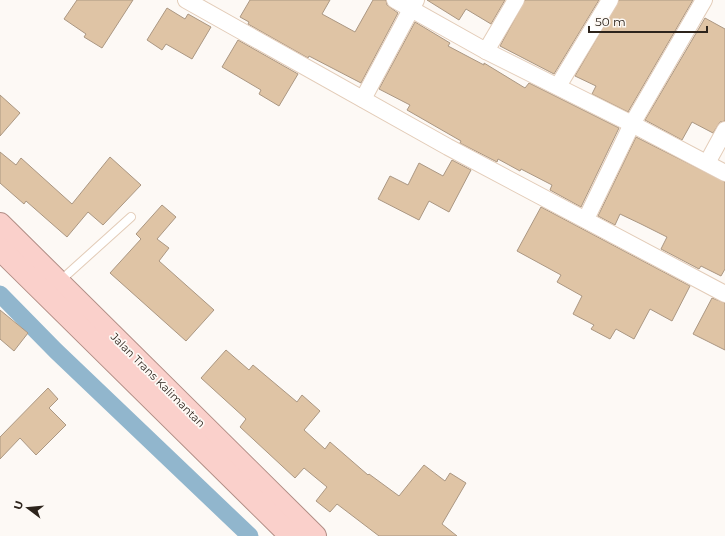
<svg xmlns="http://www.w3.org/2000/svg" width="725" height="536" font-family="Montserrat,sans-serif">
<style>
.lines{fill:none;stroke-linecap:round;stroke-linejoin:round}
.canal{stroke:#91b6cd;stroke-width:17}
.building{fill:#dfc4a5;stroke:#ab9782}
.service-casing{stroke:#e3ccb8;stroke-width:10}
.minor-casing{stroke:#e3ccb8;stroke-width:18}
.trunk-casing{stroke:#b18d85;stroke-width:24}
.service{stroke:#fff;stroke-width:8}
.minor{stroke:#fff;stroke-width:16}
.trunk{stroke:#fad0cb;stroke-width:22}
.labels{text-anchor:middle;stroke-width:3.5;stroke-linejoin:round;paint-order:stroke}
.street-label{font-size:11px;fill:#2d241c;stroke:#fdf9f5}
</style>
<rect width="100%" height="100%" fill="#fdf9f5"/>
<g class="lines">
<path class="canal" d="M 0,294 L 56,351 L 250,536"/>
</g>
<g class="building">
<path d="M 77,0 L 133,0 L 102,48 L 84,37 L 86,34 L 64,19 Z"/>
<path d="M 250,0 L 330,0 L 322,14 L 355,32 L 373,0 L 386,0 L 387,5 L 398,13 L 361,83 L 309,56 L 308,58 L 248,24 L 249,22 L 240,17 Z"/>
<path d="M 427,0 L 505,0 L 491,24 L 466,9 L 459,20 Z"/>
<path d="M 525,0 L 599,0 L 554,74 L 500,46 Z"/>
<path d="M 619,0 L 693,0 L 628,112 L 592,94 L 596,86 L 575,76 Z"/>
<path d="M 167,8 L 185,19 L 188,14 L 211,27 L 192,59 L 166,44 L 162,50 L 147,40 Z"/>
<path d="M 705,18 L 725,29 L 725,121 L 720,122 L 713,133 L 692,122 L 682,140 L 645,120 Z"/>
<path d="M 415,22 L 450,43 L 448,46 L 484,65 L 484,63 L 525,88 L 529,83 L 619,128 L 581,207 L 550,190 L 552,185 L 521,169 L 520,171 L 498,159 L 497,162 L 460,143 L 461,141 L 407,110 L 410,105 L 379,89 Z"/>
<path d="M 238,40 L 298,74 L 279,106 L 259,94 L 261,90 L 222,67 Z"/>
<path d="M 0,95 L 20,113 L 0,136 Z"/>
<path d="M 636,137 L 725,182 L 725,269 L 721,276 L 701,266 L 699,269 L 661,249 L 667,237 L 641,224 L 620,214 L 615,225 L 598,216 Z"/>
<path d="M 0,152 L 16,165 L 21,158 L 72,204 L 110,157 L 141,185 L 103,225 L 88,212 L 67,237 L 26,201 L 24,204 L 0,183 Z"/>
<path d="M 452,160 L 471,170 L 449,212 L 429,201 L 419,220 L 378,199 L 390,176 L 408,185 L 419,163 L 443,176 Z"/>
<path d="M 162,205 L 176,217 L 157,239 L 169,248 L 159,261 L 214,310 L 186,341 L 110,273 L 141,239 L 136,234 Z"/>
<path d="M 541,207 L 690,286 L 672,321 L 650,309 L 634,339 L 616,329 L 610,339 L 591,329 L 594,325 L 573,314 L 582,296 L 557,282 L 561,275 L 517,251 Z"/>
<path d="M 712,298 L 725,303 L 725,350 L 693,334 Z"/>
<path d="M 0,310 L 28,333 L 14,351 L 0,339 Z"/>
<path d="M 226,350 L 249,370 L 253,365 L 297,402 L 302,395 L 320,411 L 304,430 L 325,449 L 330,442 L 368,475 L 369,474 L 399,496 L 424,465 L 445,481 L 450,473 L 466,483 L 442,524 L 457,536 L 379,536 L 337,504 L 330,512 L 316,501 L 327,487 L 304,468 L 295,478 L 240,427 L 246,419 L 201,378 Z"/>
<path d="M 48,388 L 58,399 L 49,408 L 66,425 L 36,455 L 20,438 L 0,459 L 0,437 Z"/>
</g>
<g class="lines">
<g class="service-casing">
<path id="service" d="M 60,281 L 131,217"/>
</g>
<g class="minor-casing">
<g id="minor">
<path d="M 186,0 L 448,147 L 725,294"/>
<path d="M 395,0 L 486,51 L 632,124 L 725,173"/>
<path d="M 486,51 L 516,0"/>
<path d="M 558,86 L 610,0"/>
<path d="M 363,99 L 416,0"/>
<path d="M 707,163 L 725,130"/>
<path d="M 586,219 L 632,124 L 704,0"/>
</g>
</g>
<g class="trunk-casing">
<g id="trunk">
<path d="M 0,224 L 315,536"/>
<path d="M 0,249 L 291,536"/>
</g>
</g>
<use href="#service" class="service"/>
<use href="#minor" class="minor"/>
<use href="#trunk" class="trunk"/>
</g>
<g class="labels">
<g class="street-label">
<text transform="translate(158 380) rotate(45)" y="4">Jalan Trans Kalimantan</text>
</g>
</g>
<g transform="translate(28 508) rotate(286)" stroke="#fdf9f5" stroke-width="3" paint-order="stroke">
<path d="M0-3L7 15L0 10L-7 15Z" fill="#2d241c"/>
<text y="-6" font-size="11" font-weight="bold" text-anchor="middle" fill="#2d241c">U</text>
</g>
<path d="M589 26v6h118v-6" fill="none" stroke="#2d241c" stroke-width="2"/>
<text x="595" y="26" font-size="12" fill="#2d241c" stroke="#fdf9f5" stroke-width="3" paint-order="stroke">50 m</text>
</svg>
